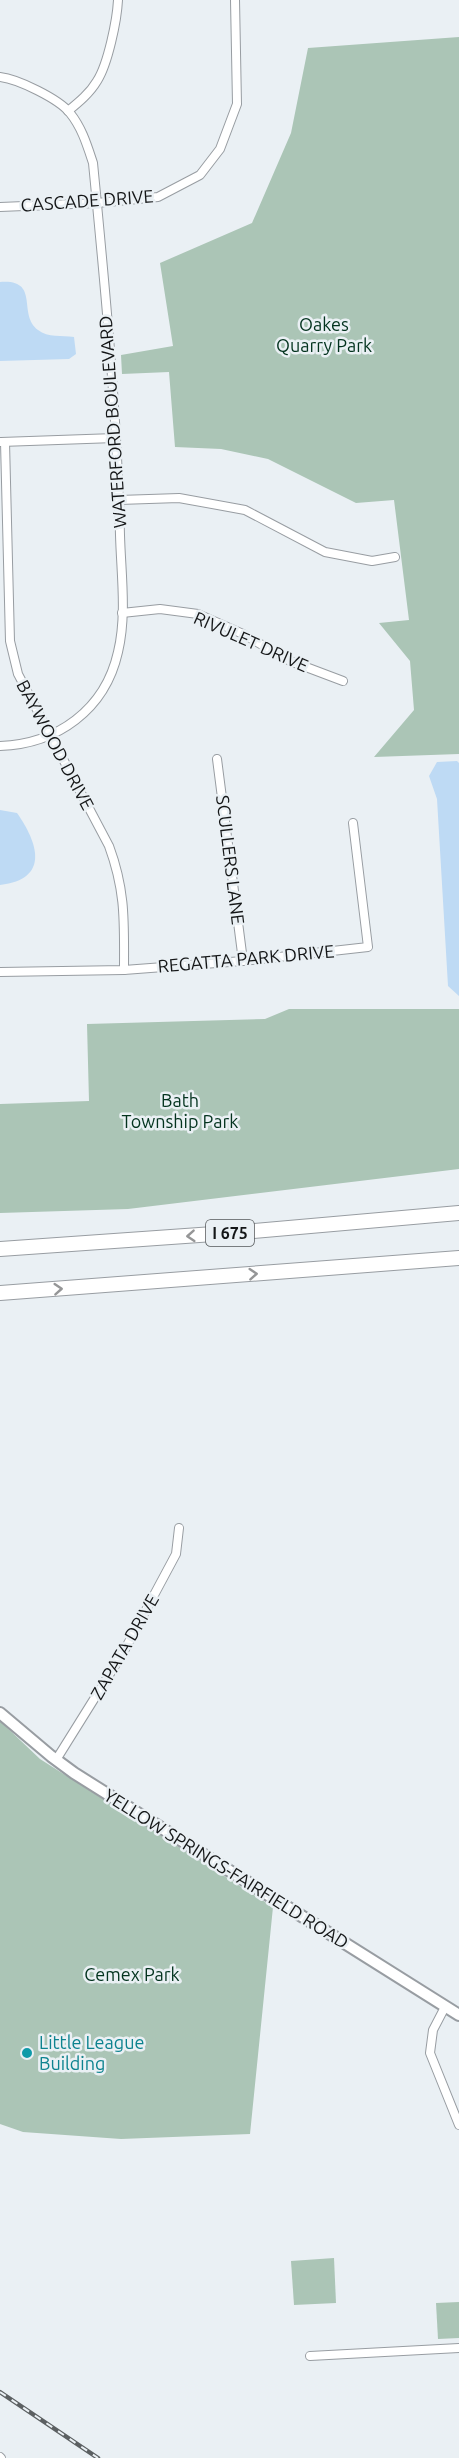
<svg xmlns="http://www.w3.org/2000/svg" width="459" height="2458" font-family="Ubuntu,sans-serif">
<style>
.green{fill:#abc5b6}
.water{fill:#bedaf4}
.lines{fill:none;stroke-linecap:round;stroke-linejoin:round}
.minor-casing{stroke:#989da2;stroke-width:10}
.secondary-casing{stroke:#989da2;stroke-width:14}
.motorway-casing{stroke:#989da2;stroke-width:16}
.minor{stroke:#fff;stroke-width:8}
.secondary{stroke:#fff;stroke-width:10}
.motorway{stroke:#fff;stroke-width:14}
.rail-casing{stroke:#5c6062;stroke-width:4.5}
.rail{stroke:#eaf0f4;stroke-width:2;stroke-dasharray:7;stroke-linecap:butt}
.oneway{stroke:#959697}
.culture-dot{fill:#0f9aa8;stroke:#eaf0f4;stroke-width:2}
.labels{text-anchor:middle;stroke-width:5;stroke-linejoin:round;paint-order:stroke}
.shield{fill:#eaf0f4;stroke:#545759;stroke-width:1.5}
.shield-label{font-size:16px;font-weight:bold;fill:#141617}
.street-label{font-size:18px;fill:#141617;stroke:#eaf0f4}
.park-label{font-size:18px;fill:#03331e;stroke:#eaf0f4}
.culture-label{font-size:18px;fill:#0d838f;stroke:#eaf0f4;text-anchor:start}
</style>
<rect width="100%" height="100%" fill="#eaf0f4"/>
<g class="green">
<path d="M 459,37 L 459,754 L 374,757 L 414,710 L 410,661 L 379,623 L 409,620 L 394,500 L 356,503 L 268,459 L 221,449 L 175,447 L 169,372 L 122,374 L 121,355 L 173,346 L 160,263 L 252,223 L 291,133 L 308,48 Z"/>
<path d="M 289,1009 L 459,1009 L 459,1169 L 128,1209 L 0,1213 L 0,1104 L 89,1101 L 87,1024 L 265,1019 Z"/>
<path d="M 0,1721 L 40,1759 L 273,1907 L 250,2134 L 121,2139 L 23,2132 L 0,2124 Z"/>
<path d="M 334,2258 L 336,2303 L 294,2305 L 291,2261 Z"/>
<path d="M 459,2302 L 459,2338 L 438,2339 L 436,2303 Z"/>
</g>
<g class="water">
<path d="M 0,282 C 41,279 17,314 38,330 C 48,338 62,335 74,337 L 76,354 L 69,359 L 0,361 Z"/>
<path d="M 457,761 L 459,763 L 459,996 L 448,986 L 437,799 L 429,776 L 437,762 Z"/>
<path d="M 0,810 L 17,813 C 38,843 50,879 0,885 Z"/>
</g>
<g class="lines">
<g class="minor-casing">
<g id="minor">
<path d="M 0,77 C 18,79 59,99 70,113 C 82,128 87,145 93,163 C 105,286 117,411 120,535 C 121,573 127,615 118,652 C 105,710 57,744 0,746"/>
<path d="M 68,111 C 79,102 90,93 97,81 C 108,64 117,20 118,0"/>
<path d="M 0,207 L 97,203 L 158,197 L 200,175 L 220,149 L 237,104 L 235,0"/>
<path d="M 1,442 L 115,438"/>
<path d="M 5,442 L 10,641 L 18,674 L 109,846 C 126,892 124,923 124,970"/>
<path d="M 119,500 L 179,498 L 245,510 L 325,552 L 372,561 L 395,557"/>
<path d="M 122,613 L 160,609 L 198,614 L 243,634 L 290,661 L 343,681"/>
<path d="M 217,759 L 243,961"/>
<path d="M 0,972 L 124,970 L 243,961 L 368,947 L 353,823"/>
<path d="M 56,1760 L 124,1651 L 176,1554 L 179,1528"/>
<path d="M 445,2007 L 433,2030 L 430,2053 L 459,2125"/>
<path d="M 310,2356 L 459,2348"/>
<path d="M 0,2457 L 1,2458"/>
</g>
</g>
<g class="secondary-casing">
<path id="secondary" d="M 0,1713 L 51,1756 L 74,1773 L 459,2015"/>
</g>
<g class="motorway-casing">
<g id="motorway">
<path d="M 0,1249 L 242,1232 L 459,1213"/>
<path d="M 0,1293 L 459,1258"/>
</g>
</g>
<use href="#minor" class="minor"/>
<use href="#secondary" class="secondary"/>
<use href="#motorway" class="motorway"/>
<g class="rail-casing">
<path id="rail" d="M 0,2392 L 98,2458"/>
</g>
<use href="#rail" class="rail"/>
</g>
<defs><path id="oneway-chevron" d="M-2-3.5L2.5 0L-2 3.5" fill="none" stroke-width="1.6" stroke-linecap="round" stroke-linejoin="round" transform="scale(1.5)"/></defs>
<g class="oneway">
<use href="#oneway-chevron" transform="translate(191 1236) rotate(176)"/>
<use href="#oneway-chevron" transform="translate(253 1274) rotate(-4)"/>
<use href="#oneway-chevron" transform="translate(58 1289) rotate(-4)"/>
</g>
<circle class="culture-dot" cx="27" cy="2053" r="6"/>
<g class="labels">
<rect class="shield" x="206" y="1220" width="48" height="26" rx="4.5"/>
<g class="shield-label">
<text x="230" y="1239">I 675</text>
</g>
<g class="street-label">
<text transform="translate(87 201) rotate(-4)" y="6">CASCADE DRIVE</text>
<text transform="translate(113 422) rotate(-94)" y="6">WATERFORD BOULEVARD</text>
<text transform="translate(251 642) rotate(24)" y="6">RIVULET DRIVE</text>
<text transform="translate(55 745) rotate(62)" y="6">BAYWOOD DRIVE</text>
<text transform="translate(230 860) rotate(83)" y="6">SCULLERS LANE</text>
<text transform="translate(246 959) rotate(-5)" y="6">REGATTA PARK DRIVE</text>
<text transform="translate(125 1647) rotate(-60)" y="6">ZAPATA DRIVE</text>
<text transform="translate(226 1869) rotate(32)" y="6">YELLOW SPRINGS-FAIRFIELD ROAD</text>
</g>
<g class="park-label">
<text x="324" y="331">Oakes<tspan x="324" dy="21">Quarry Park</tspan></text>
<text x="180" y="1107">Bath<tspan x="180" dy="21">Township Park</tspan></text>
<text x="132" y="1981">Cemex Park</text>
</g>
<g class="culture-label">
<text x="39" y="2049">Little League<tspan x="39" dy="21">Building</tspan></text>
</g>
</g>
</svg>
